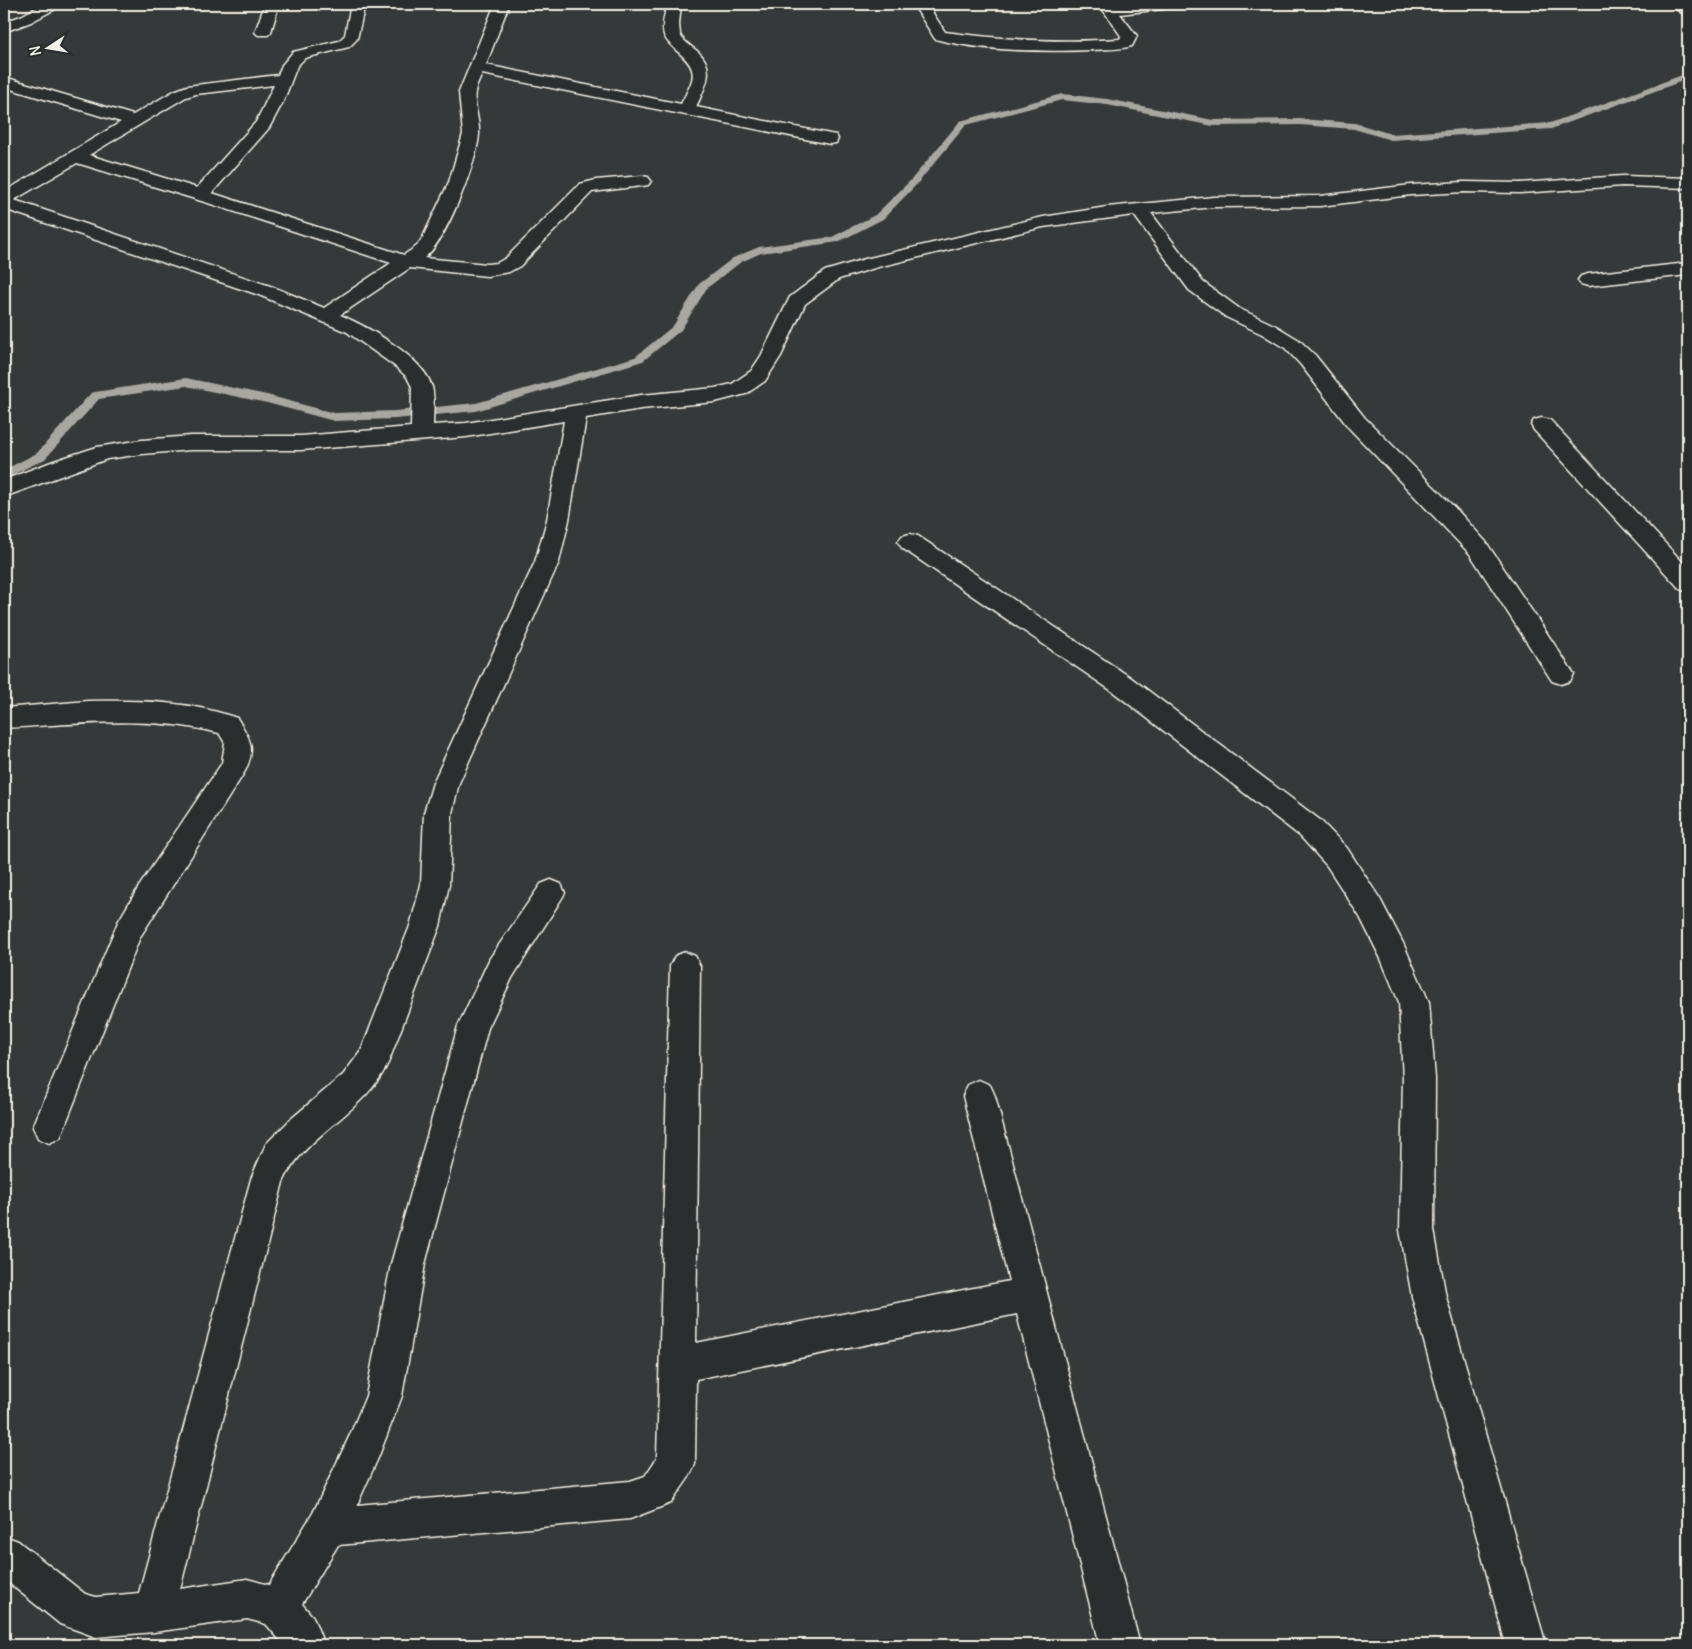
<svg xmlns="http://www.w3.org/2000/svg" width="1692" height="1649" font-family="Delius,sans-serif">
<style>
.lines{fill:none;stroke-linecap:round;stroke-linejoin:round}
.stream{fill:#a8a7a1;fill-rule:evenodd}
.lane-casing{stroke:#f4f1e8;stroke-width:4}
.street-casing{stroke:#f4f1e8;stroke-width:3}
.lane{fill:#2a2d2e;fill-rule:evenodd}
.street{fill:#2a2d2e;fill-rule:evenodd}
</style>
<rect width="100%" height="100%" fill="#363939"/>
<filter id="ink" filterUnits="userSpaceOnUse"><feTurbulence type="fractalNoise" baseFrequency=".02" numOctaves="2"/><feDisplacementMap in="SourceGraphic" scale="10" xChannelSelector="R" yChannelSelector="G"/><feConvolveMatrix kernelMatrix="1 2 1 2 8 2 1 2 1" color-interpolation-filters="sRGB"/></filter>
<g filter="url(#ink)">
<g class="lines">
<path class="stream" d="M 1688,73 L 1688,79 L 1551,129 L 1391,140 L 1354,129 L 1300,125 L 1213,126 L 1107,105 L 1062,100 L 966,125 L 917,184 L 883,219 L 838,242 L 761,253 L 741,262 L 707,288 L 681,330 L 643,361 L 476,411 L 395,419 L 334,421 L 267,403 L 186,386 L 99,399 L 45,459 L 4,479 L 4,470 L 37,453 L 91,393 L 95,392 L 186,378 L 267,395 L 334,413 L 395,411 L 476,403 L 635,357 L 673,326 L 699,284 L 733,258 L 759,247 L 832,237 L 875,215 L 911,180 L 960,121 L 1062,94 L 1107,99 L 1213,120 L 1300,119 L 1355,123 L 1391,134 L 1550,123 Z"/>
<g class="lane-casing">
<path id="lane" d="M 1669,4 L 1683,4 L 1688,7 L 1688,16 Z"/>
</g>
<g class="street-casing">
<g id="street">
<path d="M 43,4 L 61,4 L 59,7 L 31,22 L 4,32 L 4,22 L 21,16 Z"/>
<path d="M 265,4 L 279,4 L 271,32 L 268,35 L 258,35 L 255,32 Z"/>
<path d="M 351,4 L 365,4 L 357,39 L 349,47 L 305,58 L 297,66 L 284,100 L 269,128 L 212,193 L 404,255 L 417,246 L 423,237 L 449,182 L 463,134 L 459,92 L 495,4 L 509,4 L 486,65 L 681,104 C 694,78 701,71 676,50 C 672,46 666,41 664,35 C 661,26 665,13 667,4 L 681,4 L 679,24 L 680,35 C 684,42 691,46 697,51 C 717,68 705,87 696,107 L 830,134 L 836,135 L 838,139 L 836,143 L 830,144 L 482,74 C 480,79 476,86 475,92 C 473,105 480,120 479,134 C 478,159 445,244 424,258 L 487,264 L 497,263 L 506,258 L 580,184 L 596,180 L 642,176 L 648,177 L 651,181 L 648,185 L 642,186 L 592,192 L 520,266 L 509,272 L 487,276 L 410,268 L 340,315 C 366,326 424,357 432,387 C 435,398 433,414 433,425 L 466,423 L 641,395 L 715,388 L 732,384 L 751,371 L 761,356 L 790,297 L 825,271 L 865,259 L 1043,217 L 1107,207 L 1214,197 L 1320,196 L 1411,185 L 1464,182 L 1520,183 L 1623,176 L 1688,178 L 1688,188 L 1623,186 L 1520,193 L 1464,192 L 1411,195 L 1320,206 L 1214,207 L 1151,213 L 1203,282 L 1240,309 L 1276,326 L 1299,340 L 1315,355 L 1365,418 L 1458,511 L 1486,542 L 1574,674 L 1570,681 L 1561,684 L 1552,681 L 1470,554 L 1349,428 L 1301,365 L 1285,348 L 1262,334 L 1226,317 L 1189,290 L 1134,215 L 1043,227 L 878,267 L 839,279 L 805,304 L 781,356 L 765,381 L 746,394 L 715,402 L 641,409 L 586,418 L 569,520 L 559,562 L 459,783 L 452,813 L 449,885 L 440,926 L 389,1061 C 367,1112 306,1132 283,1182 L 180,1589 L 247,1579 L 269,1585 L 313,1513 L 350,1435 L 366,1396 L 391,1264 L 458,1026 L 490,958 L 541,884 L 551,880 L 561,884 L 565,893 L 512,978 L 488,1028 L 425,1264 L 402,1396 L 378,1458 L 357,1505 L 630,1481 L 645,1476 L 657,1458 L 670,966 L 675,956 L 685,952 L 695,956 L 700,966 L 696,1343 L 1009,1281 L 963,1096 L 968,1085 L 979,1080 L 990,1085 L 995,1096 L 1140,1645 L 1100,1645 L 1017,1314 L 696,1379 L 695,1464 L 689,1477 L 671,1503 L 630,1519 L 338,1545 L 302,1604 L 313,1617 L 324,1645 L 284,1645 L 266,1624 L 247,1619 L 154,1632 L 96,1637 L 60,1624 L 4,1579 L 4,1536 L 18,1541 L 85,1594 L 96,1597 L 139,1593 L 251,1179 L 266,1144 L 291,1119 L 343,1075 L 361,1051 L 410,926 L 421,885 L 424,813 L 433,783 L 535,562 L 547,520 L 564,421 L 466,437 L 301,450 L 191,450 L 142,454 L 107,459 L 4,497 L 4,480 L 54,461 L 97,447 L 142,440 L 191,436 L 301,436 L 411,427 L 412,387 L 407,377 L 396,367 L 347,332 L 259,295 L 4,209 L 4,192 L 121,122 L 4,87 L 4,77 L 133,115 L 174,91 L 187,86 L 278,75 L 282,65 L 293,52 L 339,41 L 345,35 ZM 274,85 L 256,122 L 197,188 L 89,155 L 186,97 L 196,94 ZM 77,163 L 208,203 L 391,263 L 324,308 L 273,287 L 14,200 Z"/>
<path d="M 913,4 L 927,4 L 945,32 C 1004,40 1062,43 1120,39 L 1121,36 L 1099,4 L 1178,4 L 1176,7 L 1171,8 L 1120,14 L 1137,36 L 1132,46 C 1119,50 1104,49 1091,50 C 1043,52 981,51 935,39 Z"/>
<path d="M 1239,4 L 1272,4 L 1270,7 C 1261,9 1250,9 1241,7 Z"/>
<path d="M 1688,263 L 1688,275 L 1588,286 L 1581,284 L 1578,280 L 1581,276 L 1588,274 Z"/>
<path d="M 1542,418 L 1550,420 L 1688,568 L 1688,592 L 1680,589 L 1534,430 L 1531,425 L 1534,420 Z"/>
<path d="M 910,534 L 918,536 L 1130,677 L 1320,820 L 1347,848 L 1380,899 L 1403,943 L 1429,1002 L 1435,1079 L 1434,1230 L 1446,1297 L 1546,1645 L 1506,1645 L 1412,1297 L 1400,1230 L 1403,1079 L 1399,1002 L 1381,959 L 1360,917 L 1327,866 L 1300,836 L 1112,691 L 902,548 L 898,542 L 902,536 Z"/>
<path d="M 88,701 C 138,700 189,701 237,718 C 250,739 257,748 244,773 L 140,937 L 60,1138 L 49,1143 L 38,1138 L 33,1127 L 118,922 L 140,885 L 222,763 L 225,743 L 219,733 C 148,715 77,724 4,728 L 4,708 Z"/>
</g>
</g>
<use href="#lane" class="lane"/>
<use href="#street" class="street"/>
</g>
</g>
<rect width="1692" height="1649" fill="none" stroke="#2a2d2e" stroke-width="20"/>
<rect x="10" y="10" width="1672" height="1629" fill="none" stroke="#f4f1e8" stroke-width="2" filter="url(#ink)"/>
<g transform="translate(48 48) rotate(258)" stroke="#2a2d2e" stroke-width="4" paint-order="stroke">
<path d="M0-4L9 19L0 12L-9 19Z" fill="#f4f1e8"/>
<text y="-8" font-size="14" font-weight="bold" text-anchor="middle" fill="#f4f1e8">N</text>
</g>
</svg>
